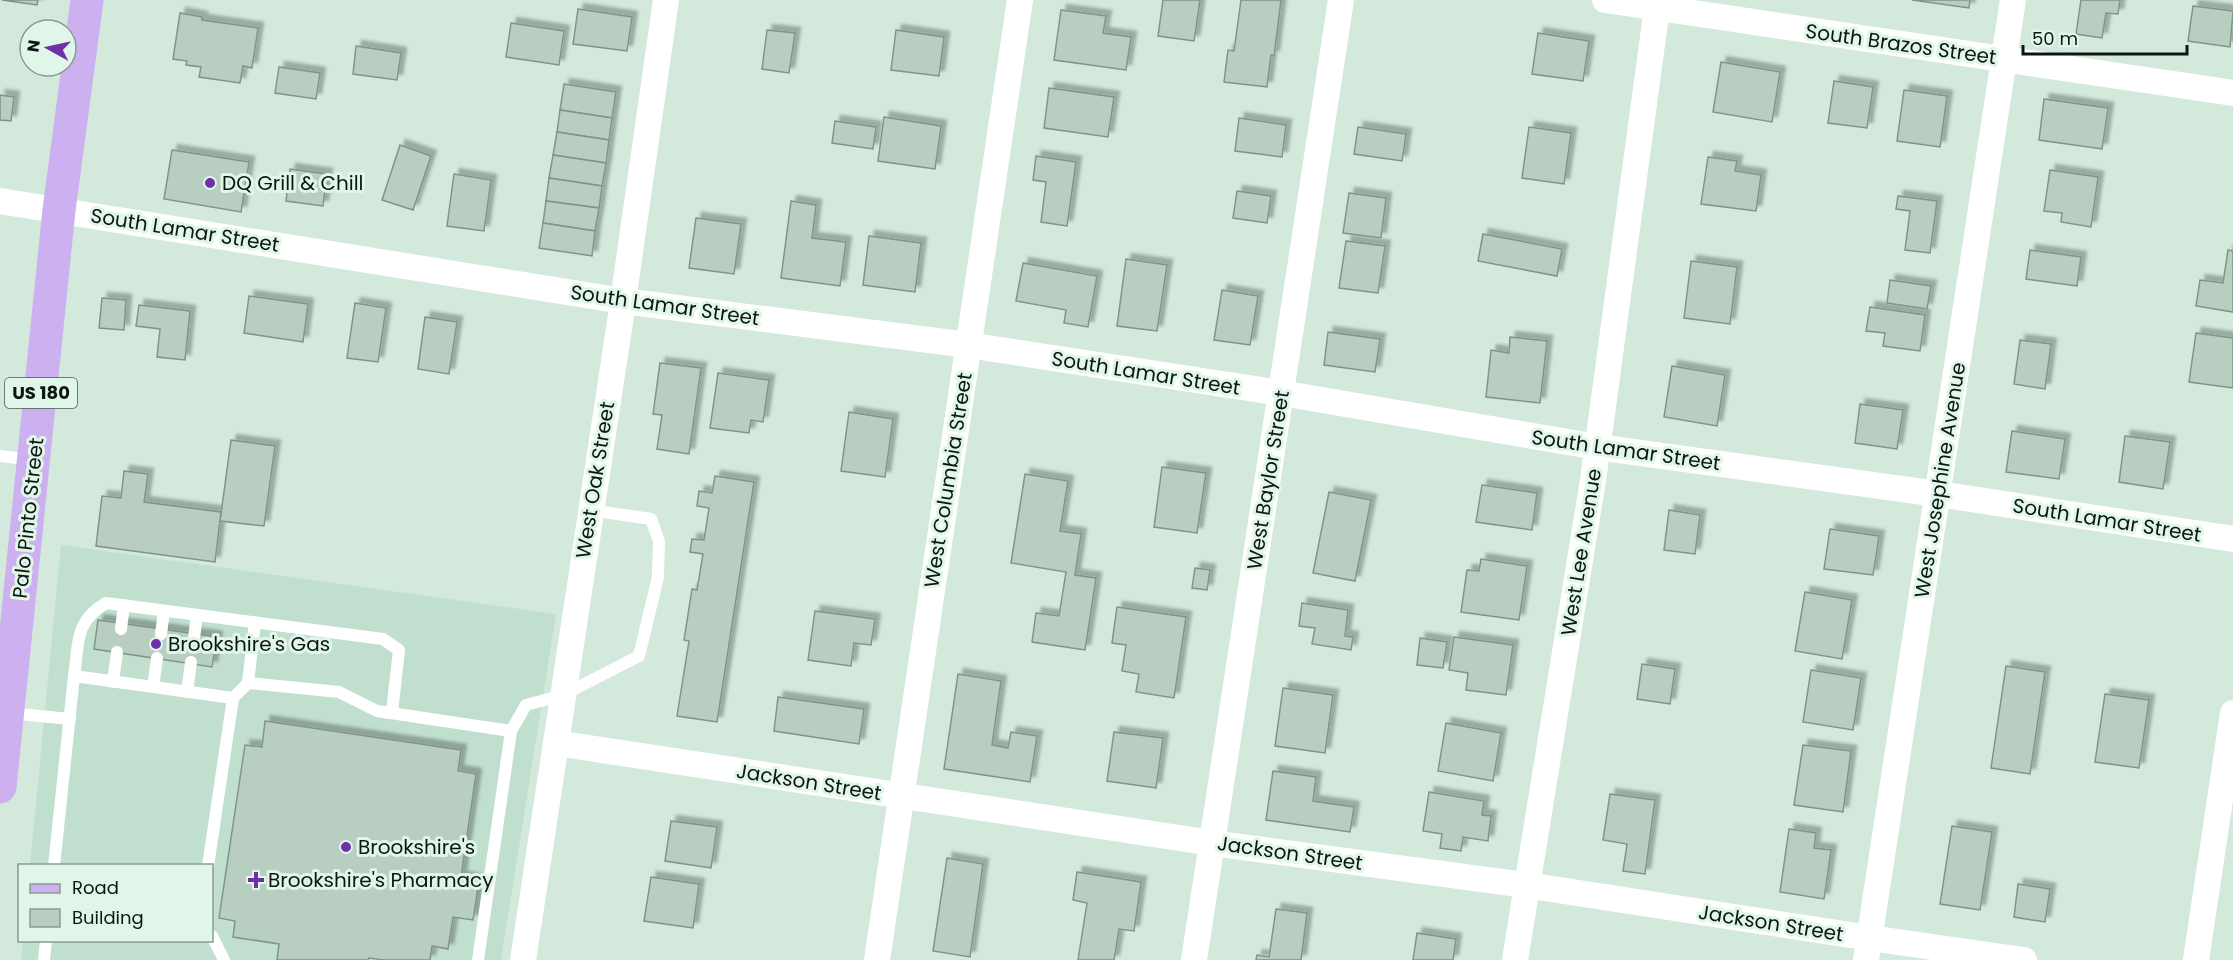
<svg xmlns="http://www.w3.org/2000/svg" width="2233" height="960" font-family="Poppins,sans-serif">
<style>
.built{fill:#c1dfce}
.building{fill:#b8cec1;stroke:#809589;stroke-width:1.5;filter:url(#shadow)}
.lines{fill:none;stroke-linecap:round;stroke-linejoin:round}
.service{stroke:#fff;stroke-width:12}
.minor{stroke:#fff;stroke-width:26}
.primary{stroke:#cdb0ef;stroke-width:33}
.poi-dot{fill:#6e32a8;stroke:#e0f6e9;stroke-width:2}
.labels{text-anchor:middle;stroke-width:6;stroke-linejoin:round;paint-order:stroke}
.shield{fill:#e0f6e9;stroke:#4d5952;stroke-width:1.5}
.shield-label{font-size:18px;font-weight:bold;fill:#0e1612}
.street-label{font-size:20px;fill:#0e1612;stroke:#e0f6e9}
.poi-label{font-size:20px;fill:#0e1612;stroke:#e0f6e9;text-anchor:start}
</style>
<defs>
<filter id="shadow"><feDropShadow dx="5.5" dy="-5.5" stdDeviation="1.5" flood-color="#0004"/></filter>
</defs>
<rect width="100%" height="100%" fill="#d3e9dc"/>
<path class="built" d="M 61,545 L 556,614 L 501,960 L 21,960 L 23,941 L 212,940 L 212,866 L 30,865 Z"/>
<g class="building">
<path d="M 2,0 L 38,0 L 37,5 Z"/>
<path d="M 1163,0 L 1200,0 L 1194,41 L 1158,36 Z"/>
<path d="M 1241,0 L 1281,0 L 1274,56 L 1271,55 L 1267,87 L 1224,82 L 1228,50 L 1234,51 Z"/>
<path d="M 1912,0 L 1970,0 L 1969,8 Z"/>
<path d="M 2081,0 L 2120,0 L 2118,14 L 2106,13 L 2102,38 L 2076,34 Z"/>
<path d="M 2193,6 L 2233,11 L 2230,47 L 2188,41 Z"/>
<path d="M 578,9 L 632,17 L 627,51 L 573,44 Z"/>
<path d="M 1061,10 L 1106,16 L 1103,33 L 1131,37 L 1126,70 L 1054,60 Z"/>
<path d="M 180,13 L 202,17 L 202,20 L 258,28 L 252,68 L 243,66 L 240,83 L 199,77 L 201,67 L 186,65 L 187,61 L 173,59 Z"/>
<path d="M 511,23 L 564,31 L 559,65 L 506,57 Z"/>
<path d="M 767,30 L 795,33 L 789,73 L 762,69 Z"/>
<path d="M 896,30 L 944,37 L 939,76 L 891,70 Z"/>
<path d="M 1538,33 L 1589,41 L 1583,81 L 1532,74 Z"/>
<path d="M 356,46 L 401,53 L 397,80 L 353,74 Z"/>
<path d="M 1721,62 L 1780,72 L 1772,122 L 1713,112 Z"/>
<path d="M 279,67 L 320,73 L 316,99 L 275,93 Z"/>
<path d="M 1834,81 L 1873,87 L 1867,128 L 1828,123 Z"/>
<path d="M 564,84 L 616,92 L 612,118 L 560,110 Z"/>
<path d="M 1049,88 L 1114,97 L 1108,137 L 1044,128 Z"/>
<path d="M 1904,90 L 1947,96 L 1940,147 L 1897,141 Z"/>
<path d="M 0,95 L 14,97 L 11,121 L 0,120 Z"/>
<path d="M 2044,99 L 2108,108 L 2102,149 L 2039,140 Z"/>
<path d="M 560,110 L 612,118 L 609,140 L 557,132 Z"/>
<path d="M 884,117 L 941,126 L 935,169 L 878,161 Z"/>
<path d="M 1239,118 L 1286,125 L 1282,157 L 1235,151 Z"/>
<path d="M 835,121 L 876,127 L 873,149 L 832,143 Z"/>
<path d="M 1358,127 L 1406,134 L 1402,161 L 1354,154 Z"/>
<path d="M 1529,127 L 1571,133 L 1564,184 L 1522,178 Z"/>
<path d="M 557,132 L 609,140 L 606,163 L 553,155 Z"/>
<path d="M 400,145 L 431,156 L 413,210 L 382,200 Z"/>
<path d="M 172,150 L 249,162 L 241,212 L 164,199 Z"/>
<path d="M 553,155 L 606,163 L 602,186 L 549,178 Z"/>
<path d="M 1036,156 L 1076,162 L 1067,226 L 1041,222 L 1046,182 L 1033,180 Z"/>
<path d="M 1708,157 L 1737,161 L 1735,171 L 1761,175 L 1756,211 L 1701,204 Z"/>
<path d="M 290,169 L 327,174 L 323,206 L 286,201 Z"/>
<path d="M 2050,170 L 2098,177 L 2091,227 L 2061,222 L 2062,213 L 2044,211 Z"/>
<path d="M 454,174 L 491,180 L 484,231 L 447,226 Z"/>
<path d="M 549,178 L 602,186 L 599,208 L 546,201 Z"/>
<path d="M 1237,191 L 1271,196 L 1267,223 L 1233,218 Z"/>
<path d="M 1349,193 L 1386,198 L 1381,238 L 1343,233 Z"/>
<path d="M 1898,196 L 1937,201 L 1930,253 L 1905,250 L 1910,211 L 1896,209 Z"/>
<path d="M 546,201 L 599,208 L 595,231 L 543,223 Z"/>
<path d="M 791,201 L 816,205 L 812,238 L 846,242 L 840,286 L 781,278 Z"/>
<path d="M 696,218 L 741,224 L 734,274 L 689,268 Z"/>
<path d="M 543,223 L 595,231 L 592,256 L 539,248 Z"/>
<path d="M 1483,234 L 1562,249 L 1557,276 L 1478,261 Z"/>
<path d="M 869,236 L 921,243 L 915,292 L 863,285 Z"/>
<path d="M 1346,241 L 1385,246 L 1378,293 L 1339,288 Z"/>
<path d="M 2030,250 L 2081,257 L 2077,286 L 2026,279 Z"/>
<path d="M 2228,250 L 2233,251 L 2233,312 L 2196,306 L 2200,280 L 2223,283 Z"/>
<path d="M 1126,259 L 1167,265 L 1157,331 L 1117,326 Z"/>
<path d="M 1691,261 L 1737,267 L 1730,324 L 1684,318 Z"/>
<path d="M 1023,263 L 1097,276 L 1088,327 L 1064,323 L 1066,310 L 1016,301 Z"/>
<path d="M 1890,280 L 1931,286 L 1927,309 L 1887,303 Z"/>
<path d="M 1222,290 L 1258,296 L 1250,345 L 1214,340 Z"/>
<path d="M 249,296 L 308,304 L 303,342 L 244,333 Z"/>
<path d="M 102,298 L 126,300 L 124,330 L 99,328 Z"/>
<path d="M 355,303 L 386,308 L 378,362 L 347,358 Z"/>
<path d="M 139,305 L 190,311 L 185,360 L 157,357 L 160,329 L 136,326 Z"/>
<path d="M 1870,307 L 1925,315 L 1920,351 L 1883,346 L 1885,333 L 1866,331 Z"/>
<path d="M 425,317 L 457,322 L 449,374 L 418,369 Z"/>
<path d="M 1328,332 L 1380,339 L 1375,372 L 1324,365 Z"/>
<path d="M 2196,333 L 2233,338 L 2233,388 L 2189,382 Z"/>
<path d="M 1510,337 L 1547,341 L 1540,403 L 1486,397 L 1491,350 L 1509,353 Z"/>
<path d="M 2020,340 L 2051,344 L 2045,389 L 2014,384 Z"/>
<path d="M 660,363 L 701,368 L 689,454 L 657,449 L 662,415 L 653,414 Z"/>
<path d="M 1672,366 L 1725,375 L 1717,426 L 1664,417 Z"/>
<path d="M 718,373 L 769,380 L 763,422 L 751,420 L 749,433 L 710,428 Z"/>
<path d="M 1860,404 L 1903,410 L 1897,449 L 1855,443 Z"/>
<path d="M 849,412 L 893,419 L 885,477 L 841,471 Z"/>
<path d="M 2012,431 L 2065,439 L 2059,479 L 2006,472 Z"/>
<path d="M 2125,436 L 2170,442 L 2163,489 L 2119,482 Z"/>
<path d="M 231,440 L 275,446 L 264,526 L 220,521 Z"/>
<path d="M 1162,467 L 1206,473 L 1197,533 L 1154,527 Z"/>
<path d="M 124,471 L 148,474 L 144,502 L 221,512 L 215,562 L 96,546 L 102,496 L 121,498 Z"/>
<path d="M 1025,474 L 1068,481 L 1060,531 L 1081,534 L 1075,575 L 1096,578 L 1085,650 L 1032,642 L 1036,613 L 1059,616 L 1066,572 L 1011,563 Z"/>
<path d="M 715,476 L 754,482 L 717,722 L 677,716 L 689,641 L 684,640 L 692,589 L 697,590 L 703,554 L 690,552 L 692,539 L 704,540 L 709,508 L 697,506 L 699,491 L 712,493 Z"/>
<path d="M 1482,485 L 1537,493 L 1532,530 L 1476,522 Z"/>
<path d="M 1329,492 L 1371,500 L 1355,581 L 1313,573 Z"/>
<path d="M 1669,510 L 1700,515 L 1695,554 L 1664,550 Z"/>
<path d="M 1830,529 L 1879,536 L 1873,575 L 1824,569 Z"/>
<path d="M 1481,559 L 1527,566 L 1519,620 L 1461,612 L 1467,570 L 1479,571 Z"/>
<path d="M 1195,568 L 1210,570 L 1207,590 L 1192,588 Z"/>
<path d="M 1805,592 L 1852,600 L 1842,659 L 1795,651 Z"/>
<path d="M 1302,603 L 1348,610 L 1345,636 L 1353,637 L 1351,650 L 1312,644 L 1315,628 L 1299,626 Z"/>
<path d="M 1117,607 L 1186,617 L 1174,698 L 1136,692 L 1139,674 L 1122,671 L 1126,645 L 1112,643 Z"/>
<path d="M 815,611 L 875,619 L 871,645 L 854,643 L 851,666 L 808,660 Z"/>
<path d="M 98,620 L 217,637 L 212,667 L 94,649 Z"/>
<path d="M 1454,637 L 1513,645 L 1506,695 L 1466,690 L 1468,673 L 1449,670 Z"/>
<path d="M 1420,638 L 1447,642 L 1443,668 L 1417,665 Z"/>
<path d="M 1642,664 L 1675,669 L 1670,704 L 1637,699 Z"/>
<path d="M 2006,666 L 2045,672 L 2030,774 L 1991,768 Z"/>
<path d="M 1811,670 L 1861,678 L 1853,730 L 1803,722 Z"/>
<path d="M 958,674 L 1001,681 L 992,745 L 1008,748 L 1011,732 L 1037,736 L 1030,782 L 944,769 Z"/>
<path d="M 1283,688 L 1333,695 L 1325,753 L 1275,746 Z"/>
<path d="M 2105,694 L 2149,700 L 2139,768 L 2095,762 Z"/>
<path d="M 778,697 L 864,709 L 859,744 L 774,731 Z"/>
<path d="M 265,721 L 461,750 L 458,771 L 476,774 L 461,877 L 479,880 L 473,920 L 453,917 L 448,949 L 432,946 L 430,960 L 384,960 L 369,958 L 368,960 L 277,960 L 279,944 L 233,937 L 235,921 L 219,918 L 245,745 L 262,747 Z"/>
<path d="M 1446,723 L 1501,733 L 1493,781 L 1438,771 Z"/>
<path d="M 1114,732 L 1163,738 L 1156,788 L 1107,781 Z"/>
<path d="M 1803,745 L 1851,751 L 1843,812 L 1794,805 Z"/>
<path d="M 1273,771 L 1316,777 L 1313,801 L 1354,807 L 1350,832 L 1266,820 Z"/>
<path d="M 1429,792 L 1484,801 L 1482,815 L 1491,816 L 1488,841 L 1463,837 L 1461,851 L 1440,848 L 1442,834 L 1423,831 Z"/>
<path d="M 1610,794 L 1655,800 L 1645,874 L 1623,871 L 1627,844 L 1603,840 Z"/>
<path d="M 671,821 L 717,827 L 711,868 L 665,861 Z"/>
<path d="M 1952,826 L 1992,832 L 1980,910 L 1940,904 Z"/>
<path d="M 1789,829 L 1816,833 L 1814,848 L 1831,850 L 1824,899 L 1780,892 Z"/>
<path d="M 947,858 L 983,864 L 970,957 L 933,951 Z"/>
<path d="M 1077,872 L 1141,882 L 1134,931 L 1119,929 L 1114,960 L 1078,960 L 1087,903 L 1073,900 Z"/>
<path d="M 651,877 L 699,884 L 693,928 L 644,921 Z"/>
<path d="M 2018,884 L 2050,889 L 2045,922 L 2014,917 Z"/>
<path d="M 1276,909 L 1307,913 L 1301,960 L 1256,960 L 1257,955 L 1269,957 Z"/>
<path d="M 1417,933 L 1456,939 L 1453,960 L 1413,960 Z"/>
</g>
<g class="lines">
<g class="service">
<path d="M 0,456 L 33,460"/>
<path d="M 121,629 L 124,605"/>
<path d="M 161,634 L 164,611"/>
<path d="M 194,638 L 197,615"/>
<path d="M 74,676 C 79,643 74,622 106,603 L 383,639 L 399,650 L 392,712"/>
<path d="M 113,682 L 117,652"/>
<path d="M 248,683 L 255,622"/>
<path d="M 153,687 L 157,658"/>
<path d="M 187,692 L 191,662"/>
<path d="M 8,713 L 70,719"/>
<path d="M 511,731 L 526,705 L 563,695 L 639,656 L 658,577 L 659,541 L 651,519 L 590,510"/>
<path d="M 54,866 L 74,676 L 233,698 L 248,683 L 339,692 L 377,711 L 511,731 L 478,960"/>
<path d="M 208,866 L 233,698"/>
<path d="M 212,936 L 224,960"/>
<path d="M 44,960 L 46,940"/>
</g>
<g class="minor">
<path d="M 1605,0 L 2233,93"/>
<path d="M 0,201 L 623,301 L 968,345 L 1281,393 L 1597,447 L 1938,494 L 2233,539"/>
<path d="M 556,743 L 1212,843 L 1526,885 L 1870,938 L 2024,960"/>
<path d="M 523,960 L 620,322 L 666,0"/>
<path d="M 877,960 L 1020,0"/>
<path d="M 1194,960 L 1341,0"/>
<path d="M 1515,960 L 1593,480 L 1658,0"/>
<path d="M 1866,960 L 2013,0"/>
<path d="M 2196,960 L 2233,713"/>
</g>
<path class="primary" d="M 0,787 L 59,210 L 87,0"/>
</g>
<g class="poi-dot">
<circle cx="210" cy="183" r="6"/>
<circle cx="156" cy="644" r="6"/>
<circle cx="346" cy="847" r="6"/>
<path d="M253 871h6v6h6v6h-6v6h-6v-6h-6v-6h6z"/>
</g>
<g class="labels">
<rect class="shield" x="5" y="378" width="72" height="30" rx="4.5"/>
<g class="shield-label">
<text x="41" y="399">US 180</text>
</g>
<g class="street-label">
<text transform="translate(1901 44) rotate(8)" y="7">South Brazos Street</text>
<text transform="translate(185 230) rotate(9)" y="7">South Lamar Street</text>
<text transform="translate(665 305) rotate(8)" y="7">South Lamar Street</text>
<text transform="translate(1146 373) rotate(9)" y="7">South Lamar Street</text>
<text transform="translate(1626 450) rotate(8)" y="7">South Lamar Street</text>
<text transform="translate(595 480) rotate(-81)" y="7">West Oak Street</text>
<text transform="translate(948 480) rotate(-81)" y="7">West Columbia Street</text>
<text transform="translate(1268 480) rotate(-81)" y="7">West Baylor Street</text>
<text transform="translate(1940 480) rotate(-81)" y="7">West Josephine Avenue</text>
<text transform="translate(28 518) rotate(-84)" y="7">Palo Pinto Street</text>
<text transform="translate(2107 520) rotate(9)" y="7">South Lamar Street</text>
<text transform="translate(1581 552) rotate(-81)" y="7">West Lee Avenue</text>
<text transform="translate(809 782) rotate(9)" y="7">Jackson Street</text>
<text transform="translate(1290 853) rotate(8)" y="7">Jackson Street</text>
<text transform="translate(1771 923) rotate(9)" y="7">Jackson Street</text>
</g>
<g class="poi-label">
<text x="222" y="190">DQ Grill &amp; Chill</text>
<text x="168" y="651">Brookshire's Gas</text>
<text x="358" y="854">Brookshire's</text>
<text x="268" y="887">Brookshire's Pharmacy</text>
</g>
</g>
<rect x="18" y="864" width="195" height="78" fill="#e0f6e9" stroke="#8c9c93" stroke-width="1.5"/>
<rect x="30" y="884" width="30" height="9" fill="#cdb0ef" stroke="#8c9c93" stroke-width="1.5"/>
<text x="72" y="894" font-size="18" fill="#0e1612">Road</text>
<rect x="30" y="909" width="30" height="18" fill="#b8cec1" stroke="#8c9c93" stroke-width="1.5"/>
<text x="72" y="924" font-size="18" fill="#0e1612">Building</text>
<g transform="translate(48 48) rotate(278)"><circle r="28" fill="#e0f6e9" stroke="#8c9c93" stroke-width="1.5"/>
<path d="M0-4.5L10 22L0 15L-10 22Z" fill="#6e32a8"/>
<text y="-9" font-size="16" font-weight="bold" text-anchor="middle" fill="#0e1612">N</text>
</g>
<path d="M2023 45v9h164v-9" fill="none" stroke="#0e1612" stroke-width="3"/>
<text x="2032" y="45" font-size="18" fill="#0e1612" stroke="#e0f6e9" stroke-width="4.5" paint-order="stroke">50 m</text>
</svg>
